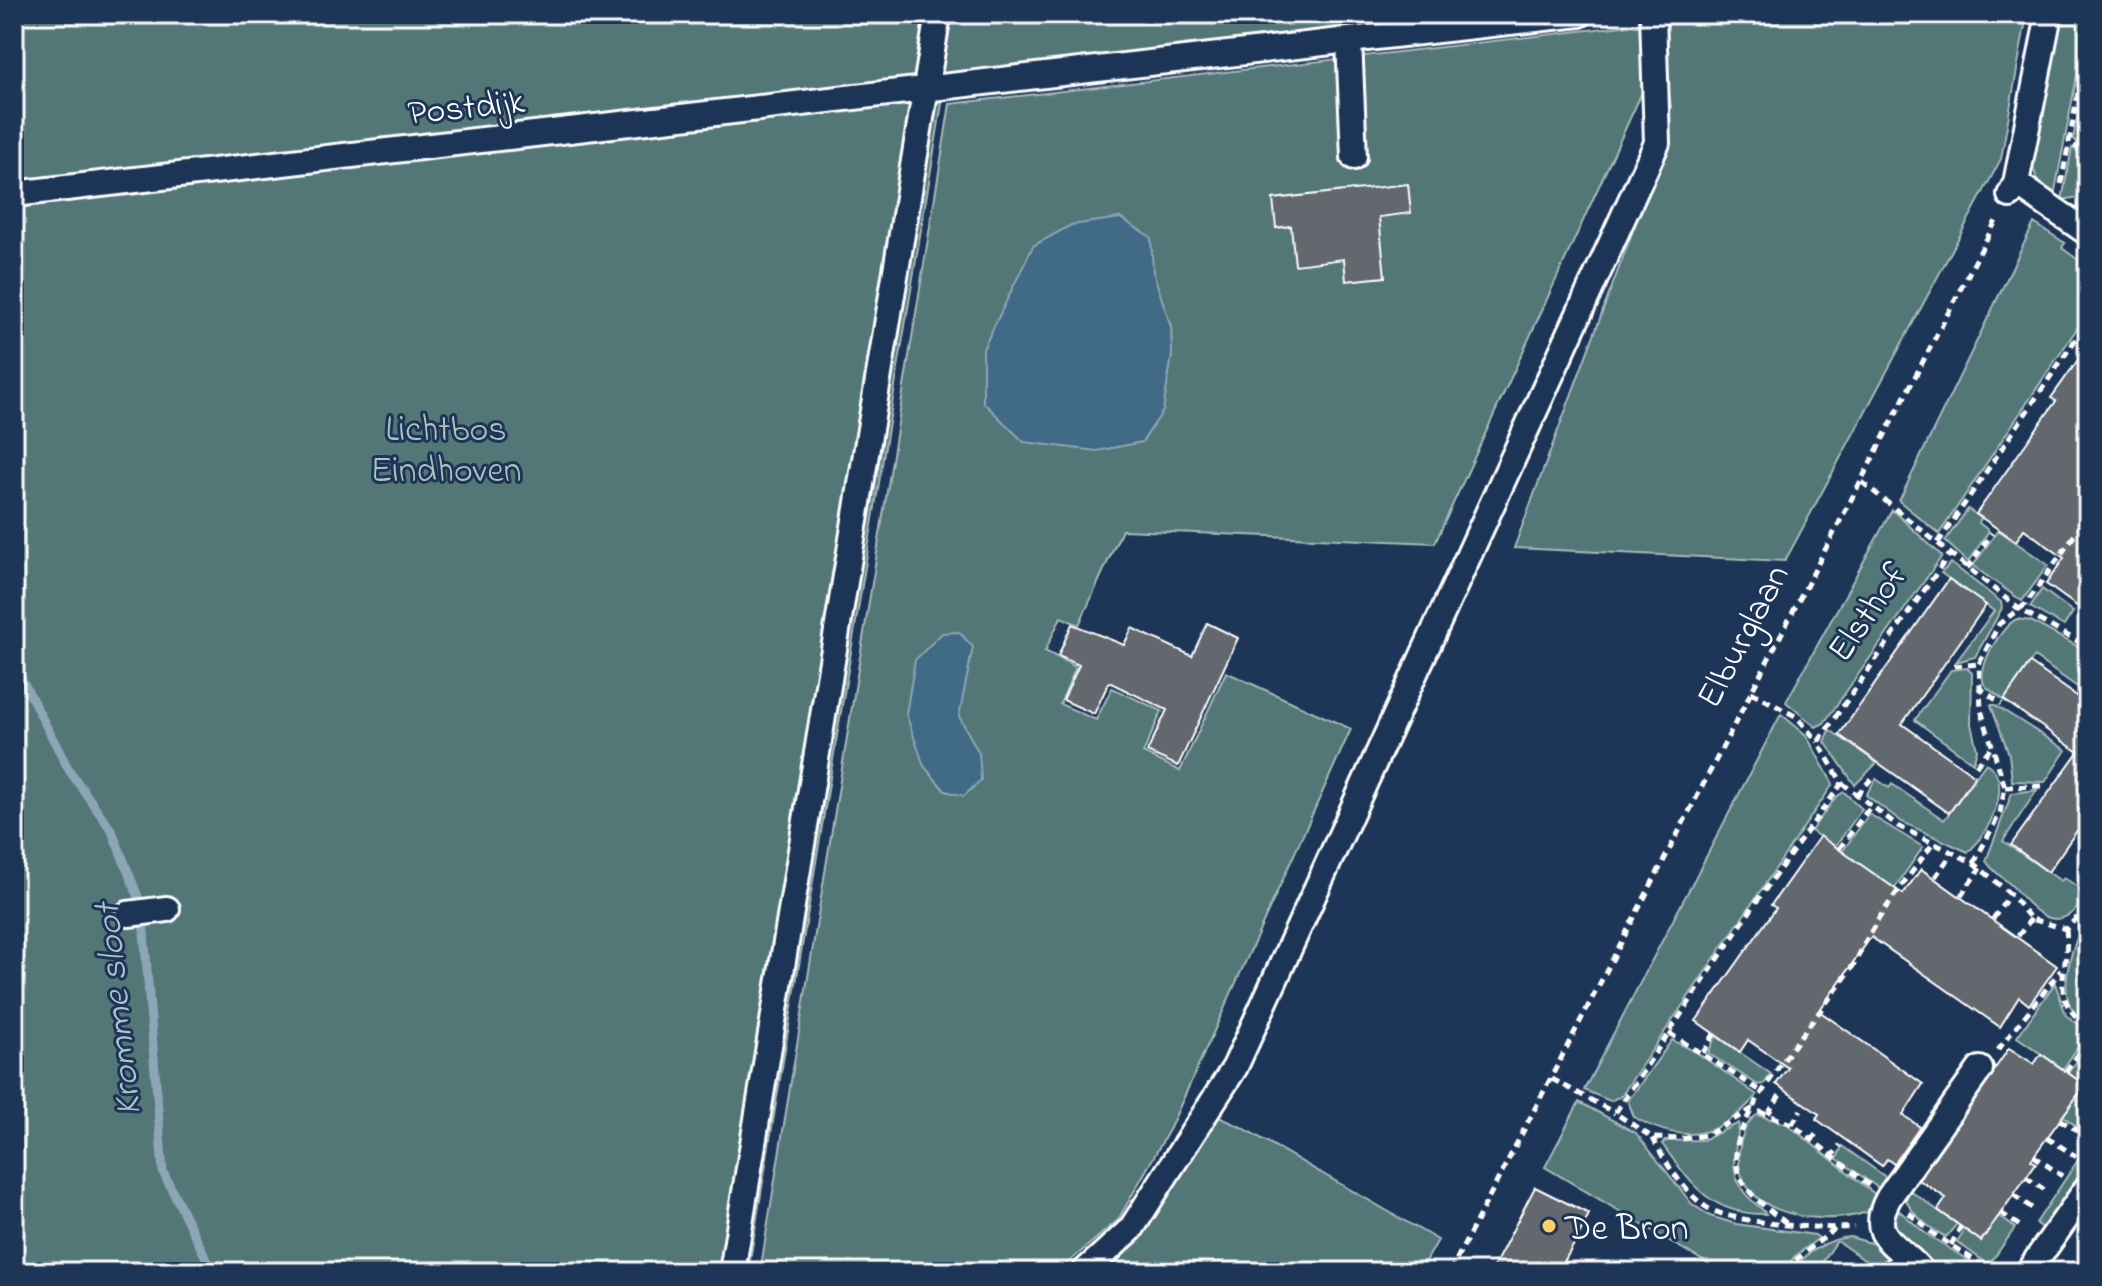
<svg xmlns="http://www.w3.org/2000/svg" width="2102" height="1286" font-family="'Indie Flower',sans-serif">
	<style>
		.green { fill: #527677; stroke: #a8babb; stroke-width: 2; fill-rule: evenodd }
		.water { fill: #3f6a85; stroke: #8ca6b6; stroke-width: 2 }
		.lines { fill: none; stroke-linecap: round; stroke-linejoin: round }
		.stream { stroke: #8ca6b6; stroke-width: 9 }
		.building { fill: #64676e; stroke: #fff; stroke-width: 2 }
		.lane-casing { stroke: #fff; stroke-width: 18 }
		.street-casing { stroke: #fff; stroke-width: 30 }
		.path { stroke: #fff; stroke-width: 5; stroke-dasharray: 8 6; stroke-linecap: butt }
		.lane { stroke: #1d3557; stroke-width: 12 }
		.street { stroke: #1d3557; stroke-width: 24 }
		.poi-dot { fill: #ffd166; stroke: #1d3557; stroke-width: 3 }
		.labels { text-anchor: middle; stroke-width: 6; stroke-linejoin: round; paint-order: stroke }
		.street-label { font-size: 36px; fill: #fff; stroke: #1d3557 }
		.park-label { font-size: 36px; fill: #b1c1c2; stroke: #1d3557 }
		.poi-label { font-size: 36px; fill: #fff; stroke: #1d3557; text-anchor: start }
		.water-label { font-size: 38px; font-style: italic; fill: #b2c3ce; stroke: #1d3557 }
	</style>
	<rect width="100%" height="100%" fill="#1d3557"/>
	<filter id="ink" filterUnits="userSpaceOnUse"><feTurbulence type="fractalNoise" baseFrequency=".0125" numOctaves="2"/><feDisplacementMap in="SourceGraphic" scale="16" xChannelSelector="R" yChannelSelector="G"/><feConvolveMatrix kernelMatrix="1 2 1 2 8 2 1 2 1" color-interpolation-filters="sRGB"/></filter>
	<g filter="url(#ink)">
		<path class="green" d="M14,14h1478l-546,65 -198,1193h-734z
			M1658,14h369l-26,145 -216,402 -271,-13 151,-403 6,-38z
			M2060,14h28v3l-34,179 -16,-13 -5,-16z
			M1631,25l12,2 1,61 -209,455 -313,-13 -43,95 -18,-8 -16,34 31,16 -16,37 36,16 16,-32 50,23 -19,42 37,18 46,-99 125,57 -181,399 -52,92 -61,52h-297l190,-1168zM1120,218l30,19 3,36 18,54 1,27 -10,58z
			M2088,59v91l-15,-11z
			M2072,148l16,11v44l-9,-6 -17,3z
			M2034,223l31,20 -3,5 26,19v45l-149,222 -40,-33z
			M1968,509l13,9 -2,5 10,8 -21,31 -23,-21z
			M1892,510l50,46 -118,167 -8,4 -30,-25z
			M1998,530l50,35 -26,36 -49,-35z
			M1951,563l50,39 1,6 -27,49 -19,5 38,-51 -53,-38z
			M2042,589l31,23 -9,14 -34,-19z
			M2017,619l14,2 57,31 -2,41 -52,-36 -30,43c-5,-4 -16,-10 -20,-16 -8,-16 18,-59 33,-65z
			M1967,668l5,5 -1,51 6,26 -4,13 -58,-43 36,-50z
			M1991,705h4l71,45 -21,32 -33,-1 -3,-27z
			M1781,714l25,21 27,49 -212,312 -11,5 -26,-11z
			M1830,730l47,33 -22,22 -30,-43z
			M1986,763c30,19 2,72 -18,89l-66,-30 -36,-27 10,-16 13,9 3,-4 52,36z
			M2037,790l-34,51 58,40 3,-3 19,12 -2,4 5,4c-29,40 -50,15 -73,-11 -9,-9 -21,-16 -27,-26l26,-68z
			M1844,792l18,17 -27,38 -24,-16 25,-34z
			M1869,814l54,33 -29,42 -52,-37z
			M2088,917v105c-5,-4 -12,-7 -15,-12 -16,-21 1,-74 15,-93z
			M2055,983l11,32 22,17 -25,37 -46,-32z
			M1716,1036l55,38 -7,10 -6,1 -50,-32z
			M1672,1040l24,12 61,43c-38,44 -75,50 -123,22l-6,-16z
			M2088,1046v76l-8,7 -17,-13 22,-31 -17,-12z
			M1579,1102l57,31 56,71 18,12 26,8 79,11 4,3 -25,19 -10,15h-62l-177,-105z
			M1208,1112l35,16 195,112 -18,32h-312c48,-49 71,-99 100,-160z
			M1757,1115l30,9 89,71 -9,17c-49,17 -144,1 -126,-71 3,-11 7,-21 16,-26z
			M1739,1123c-1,24 -13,44 5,69 6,9 18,15 22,22 -55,1 -74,-29 -104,-70l3,-3 38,-1z
			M2088,1145v21l-44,63 -8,-6z
			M1842,1146l45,32 -7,11 -43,-30z
			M1909,1190l48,34 -11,13c-17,-9 -32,-20 -40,-37z
			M1895,1207l30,26 60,38 -50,1c-17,-22 -47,-35 -40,-65z
			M1999,1216l16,12 -26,37 -32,-23 8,-13z
			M1850,1237l24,7 11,9 1,5 -9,11 -40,-28 -21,31h-25c13,-18 38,-34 59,-35z"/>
		<path class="water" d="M1120,218l31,19 2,35 18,55 1,28 -9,56 -21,31 -45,9 -73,-9 -41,-40v-53l50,-103 38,-21z
			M959,632l14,15 -14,69 20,37 2,27 -17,16 -19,-5 -21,-25 -18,-52 9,-54 27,-27z"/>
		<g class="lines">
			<path class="stream" d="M14,664l55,106 43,61 30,76 21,265 50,100"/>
		</g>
		<path class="building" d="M1408,184l3,29 -32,4 6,60 -39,4 -2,-22 -49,6 -4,-39 -15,2 -3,-29z
			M2088,346v268l-42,-30 18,-26 -40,-29 -8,12 -40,-27 80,-113 -5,-3z
			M1949,579l37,26 -84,119 73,52 -26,37 -110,-78z
			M1207,623l31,15 -60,128 -31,-14 20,-42 -58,-28 -15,32 -31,-14 16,-35 -21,-9 14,-32 52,21 8,-17 60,28z
			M2030,663l58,41v111l-40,57 -37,-27 67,-93 -74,-52z
			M1820,836l83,58 18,-25 136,97 -28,39 -10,-8 -19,30 -129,-90 -52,74 104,73 -20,31 17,12 -26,37 -7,-5 -5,7 -66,-47 3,-5 -43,-30 12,-16 -40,-28 -8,12 -44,-31 80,-113 -5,-3z
			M2009,1048l25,16 7,-10 44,31 -54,75 5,3 -55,78 -43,-31 8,-12 -27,-18z
			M1535,1187l54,27 -12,25 -19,33h-67z"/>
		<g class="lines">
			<g class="lane-casing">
				<path id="lane" d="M1887,1272l16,-20"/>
			</g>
			<g class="street-casing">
				<path id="street" d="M1354,157l-5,-117 231,-26
					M2016,183l72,50
					M14,194l1335,-154
					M2010,195l6,-12 33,-169
					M128,914l39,-5
					M732,1272l206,-1258
					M1084,1272l47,-43 104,-162 422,-924 -4,-129
					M1922,1272c-22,-28 -57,-33 -33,-75l91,-128
					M2028,1272l60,-85"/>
			</g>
			<path class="path" d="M2088,38l-19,104 19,13
				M2061,184l8,-42
				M1862,482l157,127 69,38
				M1938,543l150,-222
				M1967,569l25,-36
				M1954,666l25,-2
				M1978,687l24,17
				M1751,692l46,25 21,25
				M1976,766l17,-21
				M1842,783l56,43 76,37 36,31 21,25 35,10 22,-23
				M2005,787l37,-1
				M1857,795l16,-18
				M1839,849l31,-42
				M1974,863l26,-50 5,-26 -24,-77 -2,-46 20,-40 27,-20 62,-88
				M1935,877l18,-25
				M1961,896l19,-28
				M1993,919l17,-25
				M2066,929c5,43 -21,66 22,98
				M2018,936l13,-17
				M1669,1033l95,60
				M1998,1050l63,-80
				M1703,1053l11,-19
				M2066,1071l22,-30
				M1552,1079l63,34
				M1768,1114l12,-19
				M2060,1120l28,17
				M1792,1124l9,-14
				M1653,1138c10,22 32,55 53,69 24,16 118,23 148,20
				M2047,1138l29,18
				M1811,1141l8,-11
				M2034,1156l28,20
				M1831,1158l9,-13
				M2026,1177l23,16
				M1869,1185l-77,-61 -40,-15 -44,26 -28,4 -27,-1 -38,-25 144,-215 83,-115 -24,-41 131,-187
				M2014,1195l22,16
				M1909,1213l23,20 61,39
				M2001,1213l23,16
				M1786,1223c-24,-19 -52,-36 -50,-71 2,-42 86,-141 113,-180 8,-11 13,-25 20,-37 18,-32 42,-61 63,-90
				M1951,1245l10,-19
				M1450,1272l548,-1055
				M1788,1272l9,-13 38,-30"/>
			<use href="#lane" class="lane"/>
			<use href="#street" class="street"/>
		</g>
	</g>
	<circle class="poi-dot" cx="1549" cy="1226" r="8"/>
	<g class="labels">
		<g class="street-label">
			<text transform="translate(466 105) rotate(-6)" y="13">Postdijk</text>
			<text transform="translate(1866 611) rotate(-55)" y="13">Elsthof</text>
			<text transform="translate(1741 635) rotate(-62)" y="13">Elburglaan</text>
		</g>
		<g class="park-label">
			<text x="446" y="440">Lichtbos<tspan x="446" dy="41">Eindhoven</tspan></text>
		</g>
		<g class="poi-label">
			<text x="1565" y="1239">De Bron</text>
		</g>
		<g class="water-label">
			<text transform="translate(116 1010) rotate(-96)" y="13">Kromme sloot</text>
		</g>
	</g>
	<rect width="2102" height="1286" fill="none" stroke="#1d3557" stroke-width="48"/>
	<rect x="24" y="24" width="2054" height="1238" fill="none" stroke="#fff" stroke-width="3" filter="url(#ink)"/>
</svg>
